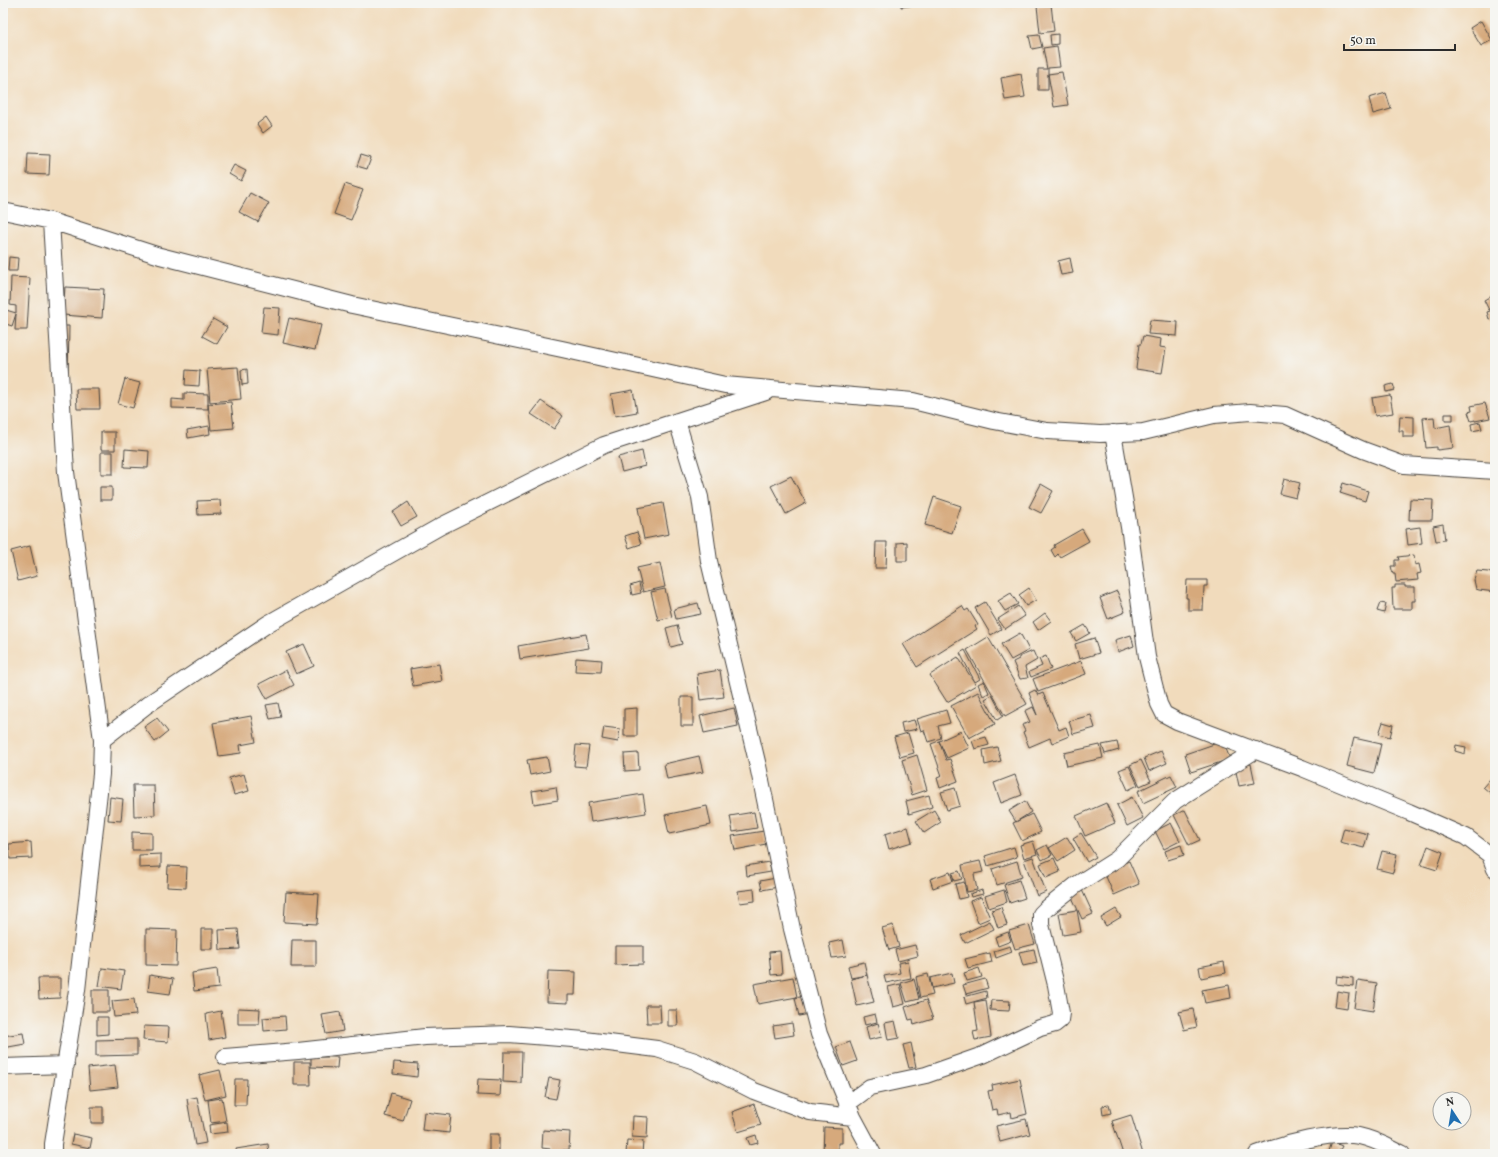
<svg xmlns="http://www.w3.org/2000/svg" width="1498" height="1157" font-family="Vollkorn,serif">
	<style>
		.building { fill: #d6a97c }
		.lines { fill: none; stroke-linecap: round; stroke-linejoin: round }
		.street-casing { stroke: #494541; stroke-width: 18 }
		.street { stroke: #fff; stroke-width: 16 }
	</style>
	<rect width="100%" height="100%" fill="#f6f6f2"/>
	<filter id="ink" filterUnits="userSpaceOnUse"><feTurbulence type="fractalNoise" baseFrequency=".025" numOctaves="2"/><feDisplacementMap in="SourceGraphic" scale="8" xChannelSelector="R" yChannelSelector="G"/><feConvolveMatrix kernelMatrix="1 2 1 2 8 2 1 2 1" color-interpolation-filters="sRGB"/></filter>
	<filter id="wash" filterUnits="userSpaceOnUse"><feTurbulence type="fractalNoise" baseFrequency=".012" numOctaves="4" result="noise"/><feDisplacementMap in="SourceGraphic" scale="16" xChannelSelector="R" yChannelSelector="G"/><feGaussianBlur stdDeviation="0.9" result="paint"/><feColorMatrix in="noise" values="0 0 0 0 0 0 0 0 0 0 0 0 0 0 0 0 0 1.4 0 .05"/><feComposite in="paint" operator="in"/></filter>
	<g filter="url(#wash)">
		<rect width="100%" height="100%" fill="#f1dbbc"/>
		<g id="blocks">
			<path class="building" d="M901,3h15v2l-15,2z
				M1051,4l3,27 -14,2 -3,-27z
				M1481,21l11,19 -11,6 -11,-18z
				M1058,34v10l-7,1 -1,-10z
				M1039,35l3,12 -10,2 -3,-13z
				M1057,46l3,21 -12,1v22h-10v-21h9l-4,-21z
				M1062,72l6,33 -14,2 -6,-33z
				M1021,74l4,23 -20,3 -4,-22z
				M1386,93l5,16 -18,5 -4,-16z
				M266,117l6,9 -9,7 -6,-9z
				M28,153l22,1 -1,21 -22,-1z
				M361,155l10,3 -4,11 -10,-3z
				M234,165l12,6 -5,10 -12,-7z
				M345,184l18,6 -12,30 -17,-6z
				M250,193l19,10 -11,19 -19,-10z
				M9,257l9,1 -1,13h-9z
				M1070,258l3,15 -12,2 -3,-14z
				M11,277l19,1 -3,52h-12l1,-16 -4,12 -9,-3 3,-13 10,3v-7l-6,-1z
				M65,287l39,2 -2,29 -39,-3z
				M1495,294v13l-6,3 -5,-10z
				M264,307l16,1 -2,27 -17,-2z
				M1493,310l2,7 -6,2 -2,-7z
				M289,318l32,7 -6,25 -32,-7z
				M213,319l14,8 -10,17 -15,-8z
				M1150,320l28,2 -1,14 -29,-2z
				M59,326h10l-1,50h-11z
				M1143,336l18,3 -1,8 6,1 -4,25 -26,-4 3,-25h2z
				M238,367l3,32 -31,3 -3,-33z
				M247,369l1,15 -6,1 -1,-15z
				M186,370l14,1 -1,15 -14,-1z
				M125,379l15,4 -7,25 -15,-4z
				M1393,384l2,6 -9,2 -1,-6z
				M76,389h23l1,20h-23z
				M633,390l4,22 -22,4 -4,-22z
				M184,393l24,1v10l23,-2 3,26 -23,2 -3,-26v5l-36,-1v-9l12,1z
				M1390,395l3,18 -18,3 -3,-18z
				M541,401l22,15 -9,13 -23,-15z
				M1485,403l5,15 -15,3v-1l-4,1 -3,-9 4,-1 -1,-5z
				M1445,414h8v6h-8z
				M1400,416l14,1v20h-11v-6h-4z
				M1434,417l1,11 15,-3 3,23 -16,2v-3l-11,1 -3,-30z
				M1480,422l2,7 -10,2 -1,-7z
				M209,426l1,8 -22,4 -1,-8z
				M101,432h14v18h-14z
				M125,449l24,2 -1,17 -24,-1z
				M642,451l3,15 -23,6 -4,-15z
				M101,452h12v22h-12z
				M791,476l15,27 -20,11 -15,-28z
				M1284,479l16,4 -4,15 -16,-4z
				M1343,483l25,8 -3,10 -25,-8z
				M1041,484l12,7 -12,22 -12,-6z
				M100,487h12v13h-12z
				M934,497l27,9 -9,27 -27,-8z
				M1410,499l23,1 -1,20h-23z
				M220,500l1,14 -23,1 -1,-14z
				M408,502l9,15 -16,9 -8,-14z
				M663,503l6,31 -25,5 -6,-31z
				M1443,524l2,16 -9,1 -3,-15z
				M1420,527l2,16 -14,2 -2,-16z
				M1082,529l7,12 -29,16 -2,-3 -3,3 -4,-7 4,-3 -1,-2z
				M637,532l4,12 -12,4 -4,-12z
				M876,542h11l-1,26h-11z
				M907,542v19h-10v-18z
				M30,546l7,30 -19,5 -7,-30z
				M1414,555l1,10 4,-1 2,9 -4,1 1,6 -22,2 -1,-8h-2l-2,-8h4v-6h4l-1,-3z
				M660,563l5,24 -22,5 -6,-24z
				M1477,571l11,1 5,2 2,18 -16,-2 -3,-1 -2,-9z
				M1187,580h20v6h-3l-1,24h-15v-12h-2z
				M639,583l2,10 -9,2 -2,-9z
				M1395,585h10v2h10v14h-3v8h-19l-1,-21h3z
				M1029,588l7,12 -10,6 -7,-11z
				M665,589l7,28 -14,3 -7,-28z
				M1117,591l8,21 -17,7 -8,-21z
				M1011,593l7,11 -13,7 -7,-10z
				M985,602l16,27 -10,6 -16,-27z
				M698,603l3,11 -25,5 -2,-10z
				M1380,603l6,1 -2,9 -7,-2z
				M962,606l3,5 3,-2 10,16 -3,1 2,3 -60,38 -14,-23z
				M1018,606l7,10 -20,13 -7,-10z
				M1045,613l6,8 -13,9 -5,-8z
				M677,625l5,19 -11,3 -5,-19z
				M1085,625l5,8 -14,8 -5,-8z
				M1020,633l9,17 -18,10 -10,-16z
				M586,634l3,14 -69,11 -2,-13z
				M1131,635l3,11 -16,6 -3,-12z
				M988,637l39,67 -22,12 -38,-66z
				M1094,638l5,15 -20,6 -4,-15z
				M304,644l10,22 -18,8 -10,-22z
				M965,650l15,29 -5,3 -15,-29z
				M1033,651l4,9 -12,7 3,11 -8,1 -7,-17 6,-3v-2z
				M1046,656l5,13 -20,8 -2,-5 13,-6 -3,-7z
				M958,657l18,28 -29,17 -17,-27z
				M576,658l26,2 -1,12 -26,-1z
				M1081,661l5,13 -48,18 -5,-13z
				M439,664l3,17 -29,5 -3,-17z
				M286,670l8,15 -27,14 -8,-15z
				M720,670l4,27 -24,3 -3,-26z
				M984,681l5,12 -6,3 -5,-12z
				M1035,690l3,5 5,-2 16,37 7,-3 3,9 -17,7 -2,-5 -21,9 -6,-15 2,-1 -3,-6 8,-3 -5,-11 8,-4 4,8 -8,-22z
				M978,692l17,32 -26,14 -18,-32z
				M992,695l11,21 -6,4 -12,-21z
				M681,697h12v29h-12z
				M278,703l3,14 -11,2 -4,-14z
				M637,708v28h-13v-27z
				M734,708l4,18 -34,7 -4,-17z
				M946,710l4,13 -12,3 3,12 -13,4 -4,-12 -3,1 -4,-12z
				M1091,715l4,13 -22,6 -4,-13z
				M251,716l5,26 -16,3 1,8 -22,3 -6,-33z
				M157,718l11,14 -13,10 -11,-15z
				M914,720l3,9 -14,3 -2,-9z
				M1383,722l10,3 -3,12 -11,-3z
				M604,727l16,2 -2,13 -16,-3z
				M961,731l8,17 -22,10 -8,-17z
				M908,733l6,20 -14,4 -6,-20z
				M986,737l3,8 -14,4 -3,-8z
				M1354,738l27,6 -7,29 -27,-7z
				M939,741l7,19 4,-1 8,22 -18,7 -3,-10 5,-2 -11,-32z
				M1223,741l7,18 -39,13 -6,-18z
				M1117,742l2,8 -14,4 -3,-9z
				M576,745l13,1 -3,21 -12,-1z
				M1100,745l3,13 -36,8 -3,-13z
				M1456,745l10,2 -1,7 -10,-3z
				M997,747l4,14 -16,4 -2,-15z
				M1161,751l6,12 -18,8 -5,-13z
				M638,753l1,17 -14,1 -1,-17z
				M917,755l10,35 -15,5 -10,-35z
				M699,756l4,16 -36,7 -3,-15z
				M547,757l3,14 -20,4 -3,-15z
				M1141,760l10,21 -11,5 -10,-21z
				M1251,764l4,19 -16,3 -4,-19z
				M1129,766l9,19 -10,5 -9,-20z
				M244,774l5,17 -15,4 -5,-17z
				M1015,775l7,20 -21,8 -7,-20z
				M1171,775l6,12 -34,16 -5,-12z
				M1490,779l5,4v14l-12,-10z
				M133,785h21l1,30 -21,1z
				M556,787l2,13 -24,4 -2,-13z
				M955,788l5,18 -13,4 -6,-18z
				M643,794l3,19 -55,9 -3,-19z
				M929,795l3,12 -23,7 -3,-13z
				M110,797l13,2 -2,22 -13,-1z
				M1132,797l11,21 -16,8 -10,-21z
				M1025,801l6,11 -15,10 -7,-11z
				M1106,803l9,20 -30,13 -9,-20z
				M707,806l4,19 -42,9 -4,-19z
				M934,810l7,12 -17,11 -8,-12z
				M1185,810l15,30 -11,5 -15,-30z
				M754,812l3,16 -24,4 -3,-16z
				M1032,814l9,18 -19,9 -9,-18z
				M1171,823l9,18 -16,8 -9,-18z
				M908,827l4,15 -23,7 -4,-15z
				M1344,828l24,6 -4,14 -24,-6z
				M764,831l2,13 -31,6 -3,-14z
				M132,832l20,1v17h-20z
				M1081,833l15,24 -9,5 -14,-24z
				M1067,837l8,13 -17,11 -9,-13z
				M1033,841l4,13 -13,4 -4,-13z
				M31,842l1,16 -22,1 -1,-15z
				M1047,845l5,10 -10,5 -5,-10z
				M1181,845l3,10 -16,5 -3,-9z
				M1428,846l15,6 -6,18 -16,-5z
				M1014,847l3,10 -29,9 -3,-10z
				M1382,851l15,3 -4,19 -16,-4z
				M161,854v13l-22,1v-13z
				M1033,857l13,35 -9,4 -13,-36z
				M1054,858l6,14 -14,6 -6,-14z
				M980,861l3,11 -9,2 3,16 -10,2 -5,-27z
				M1017,861l5,16 -25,8 -5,-16z
				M1129,861l10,23 -25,11 -10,-23z
				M769,862l2,10 -24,4 -1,-10z
				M168,866l19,1 -1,21 -19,-1z
				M959,871l3,8 -8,2 -2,-8z
				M950,872l3,9 -20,7 -3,-9z
				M776,878l2,9 -16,3 -2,-9z
				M1019,880l6,18 -15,5 -6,-18z
				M964,882l3,15 -8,2 -4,-15z
				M754,889l1,12 -15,2 -2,-12z
				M982,890l1,4 -12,3 -1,-3z
				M1004,890l3,12 -18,6 -4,-12z
				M1082,890l11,24 -11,5 -11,-24z
				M286,892l33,2 -2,30 -33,-2z
				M981,897l9,21 -12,5 -8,-22z
				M1001,907l6,18 -9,3 -6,-18z
				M1116,909l5,8 -15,9 -5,-8z
				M1077,910l4,22 -18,3 -4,-22z
				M990,921l4,8 -29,14 -4,-8z
				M893,925l6,22 -10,3 -7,-22z
				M1029,925l6,19 -20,5 -6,-18z
				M146,929l31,1 -1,36 -30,-1z
				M201,929h12v20h-12z
				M238,929l2,20 -20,1 -1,-20z
				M1008,932l3,9 -13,5 -3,-9z
				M292,940h24v27h-25z
				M843,940l3,16 -14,2 -3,-15z
				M915,945l3,11 -20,5 -3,-11z
				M615,946h28v18l-28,1z
				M1010,946l2,6 -16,6 -2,-7z
				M1034,949l3,14 -14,3 -4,-14z
				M780,951l2,23 -11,1 -2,-23z
				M990,953l2,9 -24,6 -3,-9z
				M908,961l3,17 -25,5 -2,-7 16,-3 -2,-10z
				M864,962l3,13 -16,3 -3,-12z
				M1224,962l2,11 -25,5 -2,-11z
				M102,968l22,3 -3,18 -22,-3z
				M979,968l3,9 -15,4 -3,-8z
				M217,969l2,19 -25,3 -2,-18z
				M548,971l28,1 -1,23h-7v8l-21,-1z
				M952,973l2,10 -22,5 -2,-10z
				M928,974l5,21 -13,3 -4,-21z
				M150,975l23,4 -3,15 -22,-3z
				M867,975l7,27 -17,4 -6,-27z
				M1337,976l16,2v8l-17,-2z
				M793,977l4,20 -39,7 -4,-20z
				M38,978h22v20l-21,1z
				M914,979l5,20 -12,3 -6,-19z
				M985,979l3,9 -22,6 -3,-9z
				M1358,980l19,3 -4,28 -19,-3z
				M900,984l5,20 -12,3 -5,-20z
				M1229,985l2,13 -26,5 -3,-13z
				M92,990h17v22h-17z
				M986,991l1,7 -21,6 -2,-7z
				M1337,991l12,2 -2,16 -12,-2z
				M805,996l4,18 -10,2 -4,-18z
				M134,999l2,16 -22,2 -2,-16z
				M926,1000l7,19 -19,6 -1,-6 -4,1 -4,-13z
				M986,1000l5,37 -16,3 -2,-8 5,-1 -4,-29z
				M991,1000l19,1 -1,10 -19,-1z
				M646,1005h14l1,18h-14z
				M238,1008l22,1 -1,15h-21z
				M1193,1009l4,18 -13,3 -5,-18z
				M668,1010h9l1,16h-10z
				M221,1011l4,26 -16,3 -3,-26z
				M340,1012l3,19 -17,3 -4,-19z
				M875,1014l2,8 -12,3 -2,-8z
				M285,1016l1,13 -22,2 -1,-13z
				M97,1017h11v17l-11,1z
				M895,1021l4,17 -11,2 -3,-17z
				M792,1023l2,12 -19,3 -2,-12z
				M878,1023l4,14 -13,3 -3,-13z
				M144,1026l25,1 -1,15 -25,-2z
				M23,1033l2,11 -22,4v-12z
				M137,1039v16l-41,1v-16z
				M850,1042l7,19 -14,5 -7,-19z
				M911,1043l5,24 -7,1 -6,-23z
				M504,1052h18l-1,31 -18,-1z
				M311,1057h27l-1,11 -26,-1z
				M294,1062h16l1,23h-17z
				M394,1062l24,2 -1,13 -24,-3z
				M115,1065l3,22 -28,3 -2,-22z
				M220,1070l6,25 -21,5 -6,-25z
				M549,1078l11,2 -4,19 -11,-2z
				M235,1079h12l-1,26h-12z
				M478,1079l23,1 -1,16 -23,-1z
				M1020,1079l7,35 -15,4 -1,-6 -13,3 -1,-6 -5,1 -4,-19 5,-1 -1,-5z
				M391,1093l19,6 -7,22 -18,-5z
				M197,1097l9,46 -11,2 -8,-46z
				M222,1098l4,23 -15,2 -3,-23z
				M754,1104l7,21 -23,7 -6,-20z
				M1109,1105l2,8 -8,2 -1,-9z
				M91,1107h12v16h-12z
				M424,1112l27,3 -2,18 -27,-3z
				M1131,1115l12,39h-20l-11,-33z
				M633,1116l15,1 -1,21 -15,-1z
				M1026,1119l4,15 -30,8 -4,-16z
				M227,1122l1,10 -18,2 -1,-9z
				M824,1127l18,1v15h-4v11h-15z
				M543,1130l27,2 -1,18h-6v4h-13v-5l-8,-1z
				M73,1134l19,4 -2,10 -19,-4z
				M489,1134h10v20h-10z
				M756,1135l2,8 -8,2 -3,-7z
				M627,1140l16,1 -1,13h-16z
				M1332,1142l10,4 -4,8h-10z
				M268,1144l1,10h-32l-1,-5z"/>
		</g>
	</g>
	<g filter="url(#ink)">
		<use href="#blocks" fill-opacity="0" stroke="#494541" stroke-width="1"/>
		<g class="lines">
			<g class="street-casing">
				<path id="street" d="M3,211l48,10 109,35 192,49 210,44 163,36 188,16 81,20 53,10 53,3 43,-2 71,-17 36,-3 35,3 78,35 41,15 91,6
					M51,221l15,251 36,268 -1,34 -24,216 -24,154v10
					M677,421l23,76 9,64 49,205 34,163 27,105 34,83 20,37
					M1113,433l17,100 17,124 12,47 5,10 13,7 125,47 107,44 57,25 24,18 5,14
					M102,740l45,-35 122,-82 172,-97 163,-81 162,-53
					M225,1057l73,-6 127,-14 84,-3 76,6 72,9 38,12 59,30 56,21 43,5
					M3,1067l63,-2
					M847,1104l23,-17 56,-12 57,-20 57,-27 15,-4 5,-4 1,-7 -5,-28 -15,-60v-11l5,-5 30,-24 41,-26 58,-58 81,-51
					M1257,1154c27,-10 75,-23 102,-18 16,3 29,11 43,18"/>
			</g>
			<use href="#street" class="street"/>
		</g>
	</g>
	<rect width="1498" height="1157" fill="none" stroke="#f6f6f2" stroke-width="16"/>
	<g transform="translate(1452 1111) rotate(348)"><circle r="19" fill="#f6f6f2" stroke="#a5a5a2"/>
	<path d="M0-3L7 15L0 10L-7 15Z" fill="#1f6fb2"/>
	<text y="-6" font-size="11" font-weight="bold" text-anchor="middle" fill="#2b2b2b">N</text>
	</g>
	<path d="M1344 44v6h111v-6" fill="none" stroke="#2b2b2b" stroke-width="2"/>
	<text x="1350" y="44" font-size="12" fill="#2b2b2b" stroke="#f6f6f2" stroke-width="3" paint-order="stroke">50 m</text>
</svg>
